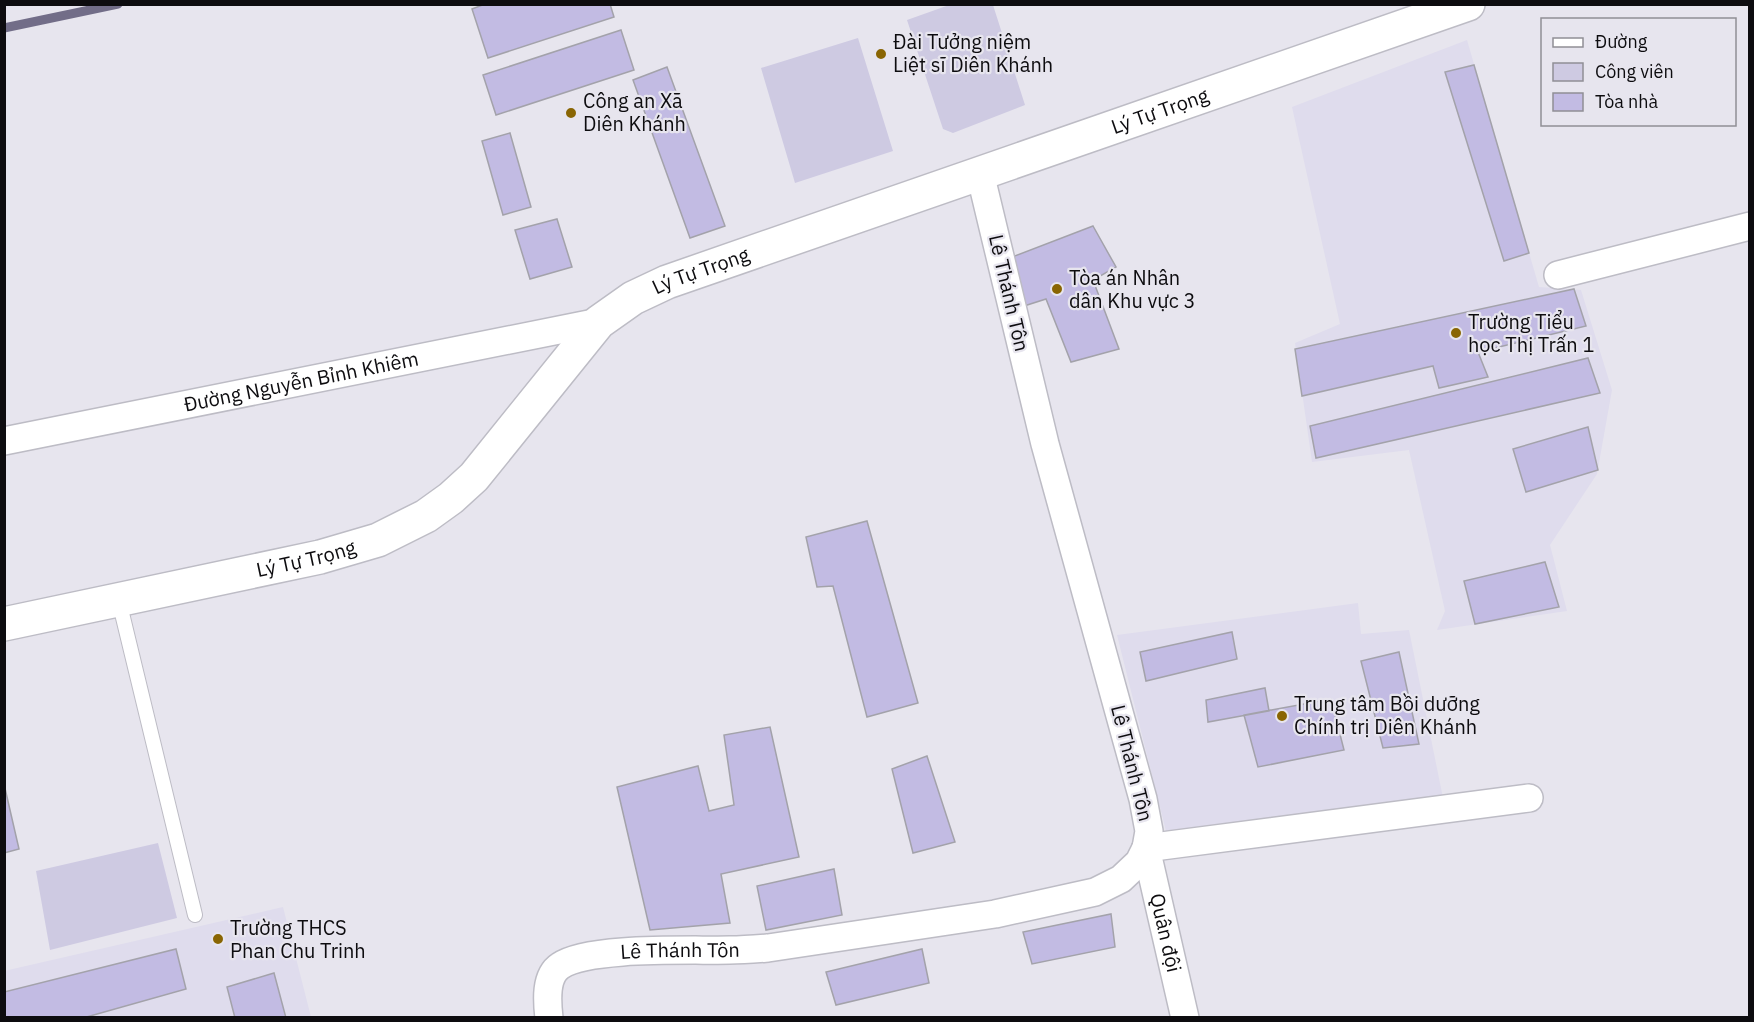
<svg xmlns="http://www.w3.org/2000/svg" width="1754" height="1022" font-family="'IBM Plex Sans',sans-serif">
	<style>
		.built { fill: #dfdced }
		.green { fill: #cecae2 }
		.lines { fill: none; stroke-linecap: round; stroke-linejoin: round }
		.stream { stroke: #726d88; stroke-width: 9 }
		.building { fill: #c2bbe3; stroke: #a3a2aa; stroke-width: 1.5 }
		.service-casing { stroke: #bdbcc5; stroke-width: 16 }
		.minor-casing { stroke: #bdbcc5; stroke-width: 30 }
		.tertiary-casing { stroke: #bdbcc5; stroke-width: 36 }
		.service { stroke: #fff; stroke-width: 14 }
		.minor { stroke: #fff; stroke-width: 27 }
		.tertiary { stroke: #fff; stroke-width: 33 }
		.poi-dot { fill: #896503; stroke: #e7e5ee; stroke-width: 2 }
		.labels { text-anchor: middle; stroke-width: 4.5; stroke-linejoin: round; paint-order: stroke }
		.poi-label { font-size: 20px; fill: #0d0c0f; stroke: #e7e5ee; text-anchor: start }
		.street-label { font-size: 20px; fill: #0d0c0f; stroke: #e7e5ee }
	</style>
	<rect width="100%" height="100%" fill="#e7e5ee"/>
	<path class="built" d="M1467,40l72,247 42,3 31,100 -15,84 -47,71 17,66 -130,19 8,-19 -36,-161 -97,12 -17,-119 45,-19 -48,-217z
		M1358,603l3,31 48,-4 34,168 -277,33 -49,-196z
		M283,907l28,110h-306l-1,-46z"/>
	<path class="green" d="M952,4l41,1 32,100 -72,28 -10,-4 -36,-109z
		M858,38l35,113 -98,32 -34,-115z
		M158,843l19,75 -127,32 -14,-79z"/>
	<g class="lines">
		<path class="stream" d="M4,28l114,-24"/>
	</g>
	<path class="building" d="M485,4h125l4,13 -126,41 -16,-49z
		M621,30l13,40 -138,45 -13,-40z
		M1474,65l55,188 -25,8 -59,-189z
		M667,67l58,159 -35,12 -57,-158z
		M510,133l21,74 -28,8 -21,-74z
		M557,219l15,48 -42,12 -15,-49z
		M1093,226l23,41 -23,13 26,69 -48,13 -25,-63 -22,7 -17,-47z
		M1574,289l12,37 -108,26 10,25 -49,11 -6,-22 -131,30 -7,-47z
		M1588,358l12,35 -284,65 -6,-32z
		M1588,427l10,43 -72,22 -13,-43z
		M867,521l51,182 -51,14 -34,-131 -16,1 -11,-50z
		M1545,562l14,45 -84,17 -11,-43z
		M1232,632l5,27 -91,22 -6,-29z
		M1399,652l20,92 -36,4 -22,-87z
		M1265,688l4,23 -61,11 -2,-22z
		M1331,699l13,51 -86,17 -14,-52z
		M770,727l29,130 -78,17 9,49 -80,7 -33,-143 81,-21 11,45 25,-6 -10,-70z
		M927,756l28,86 -42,11 -21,-84z
		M4,784l15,65 -15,4z
		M834,869l8,46 -76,15 -9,-44z
		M1111,914l4,33 -83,17 -9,-32z
		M176,949l10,40 -103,29h-79v-26z
		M922,949l7,34 -93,22 -10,-33z
		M274,973l12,45h-51l-8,-31z"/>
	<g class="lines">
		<g class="service-casing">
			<path id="service" d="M119,601l76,314"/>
		</g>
		<g class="minor-casing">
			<g id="minor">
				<path d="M1558,275l192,-49"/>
				<path id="s1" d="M4,441l595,-119"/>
				<path d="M1146,848l383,-50"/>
				<path id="s2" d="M1146,848l39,170"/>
				<path id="s3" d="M549,1018c-2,-17 -4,-42 11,-52 28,-20 134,-15 170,-16 13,0 25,-1 38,-2l227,-34 100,-22 26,-13 18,-17 7,-14 3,-17 -6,-32 -98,-355 -65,-271"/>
			</g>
		</g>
		<g class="tertiary-casing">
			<g id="tertiary">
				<path id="s4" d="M4,624l316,-67 58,-17 48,-24 25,-18 23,-21 125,-155 34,-24 34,-16 801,-278"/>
			</g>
		</g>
		<use href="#service" class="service"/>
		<use href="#minor" class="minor"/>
		<use href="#tertiary" class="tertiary"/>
	</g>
	<g class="poi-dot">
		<circle cx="881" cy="54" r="6"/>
		<circle cx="571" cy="113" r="6"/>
		<circle cx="1057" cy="289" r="6"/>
		<circle cx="1456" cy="333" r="6"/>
		<circle cx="1282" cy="716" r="6"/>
		<circle cx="218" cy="939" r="6"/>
	</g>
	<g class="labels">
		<g class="poi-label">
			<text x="893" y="49">Đài Tưởng niệm<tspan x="893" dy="23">Liệt sĩ Diên Khánh</tspan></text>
			<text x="583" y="108">Công an Xã<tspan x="583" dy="23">Diên Khánh</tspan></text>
			<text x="1069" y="285">Tòa án Nhân<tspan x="1069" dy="23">dân Khu vực 3</tspan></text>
			<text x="1468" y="329">Trường Tiểu<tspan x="1468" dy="23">học Thị Trấn 1</tspan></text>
			<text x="1294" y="711">Trung tâm Bồi dưỡng<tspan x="1294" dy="23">Chính trị Diên Khánh</tspan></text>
			<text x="230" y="935">Trường THCS<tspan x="230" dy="23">Phan Chu Trinh</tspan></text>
		</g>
		<g class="street-label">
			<text dy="7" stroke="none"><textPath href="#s4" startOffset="1299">Lý Tự Trọng</textPath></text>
			<text dy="7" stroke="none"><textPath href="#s4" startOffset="813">Lý Tự Trọng</textPath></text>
			<text transform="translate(1009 293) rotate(77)" y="7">Lê Thánh Tôn</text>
			<text dy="7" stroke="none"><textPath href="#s1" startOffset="303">Đường Nguyễn Bỉnh Khiêm</textPath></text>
			<text dy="7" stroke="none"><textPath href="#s4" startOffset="309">Lý Tự Trọng</textPath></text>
			<text transform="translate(1132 763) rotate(76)" y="7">Lê Thánh Tôn</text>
			<text dy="7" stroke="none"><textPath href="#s2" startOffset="87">Quân đội</textPath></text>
			<text dy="7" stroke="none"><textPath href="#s3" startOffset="178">Lê Thánh Tôn</textPath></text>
		</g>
	</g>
	<rect width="1754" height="1022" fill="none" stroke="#0d0c0f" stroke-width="12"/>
	<rect x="1541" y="18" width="195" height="108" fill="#e7e5ee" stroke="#908e95" stroke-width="1.5"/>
	<rect x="1553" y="38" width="30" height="9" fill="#ffffff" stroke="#908e95" stroke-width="1.5"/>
	<text x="1595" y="48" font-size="18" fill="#0d0c0f">Đường</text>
	<rect x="1553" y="63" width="30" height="18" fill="#cecae2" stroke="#908e95" stroke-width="1.5"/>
	<text x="1595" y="78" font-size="18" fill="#0d0c0f">Công viên</text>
	<rect x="1553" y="93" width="30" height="18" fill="#c2bbe3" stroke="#908e95" stroke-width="1.5"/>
	<text x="1595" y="108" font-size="18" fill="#0d0c0f">Tòa nhà</text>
</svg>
